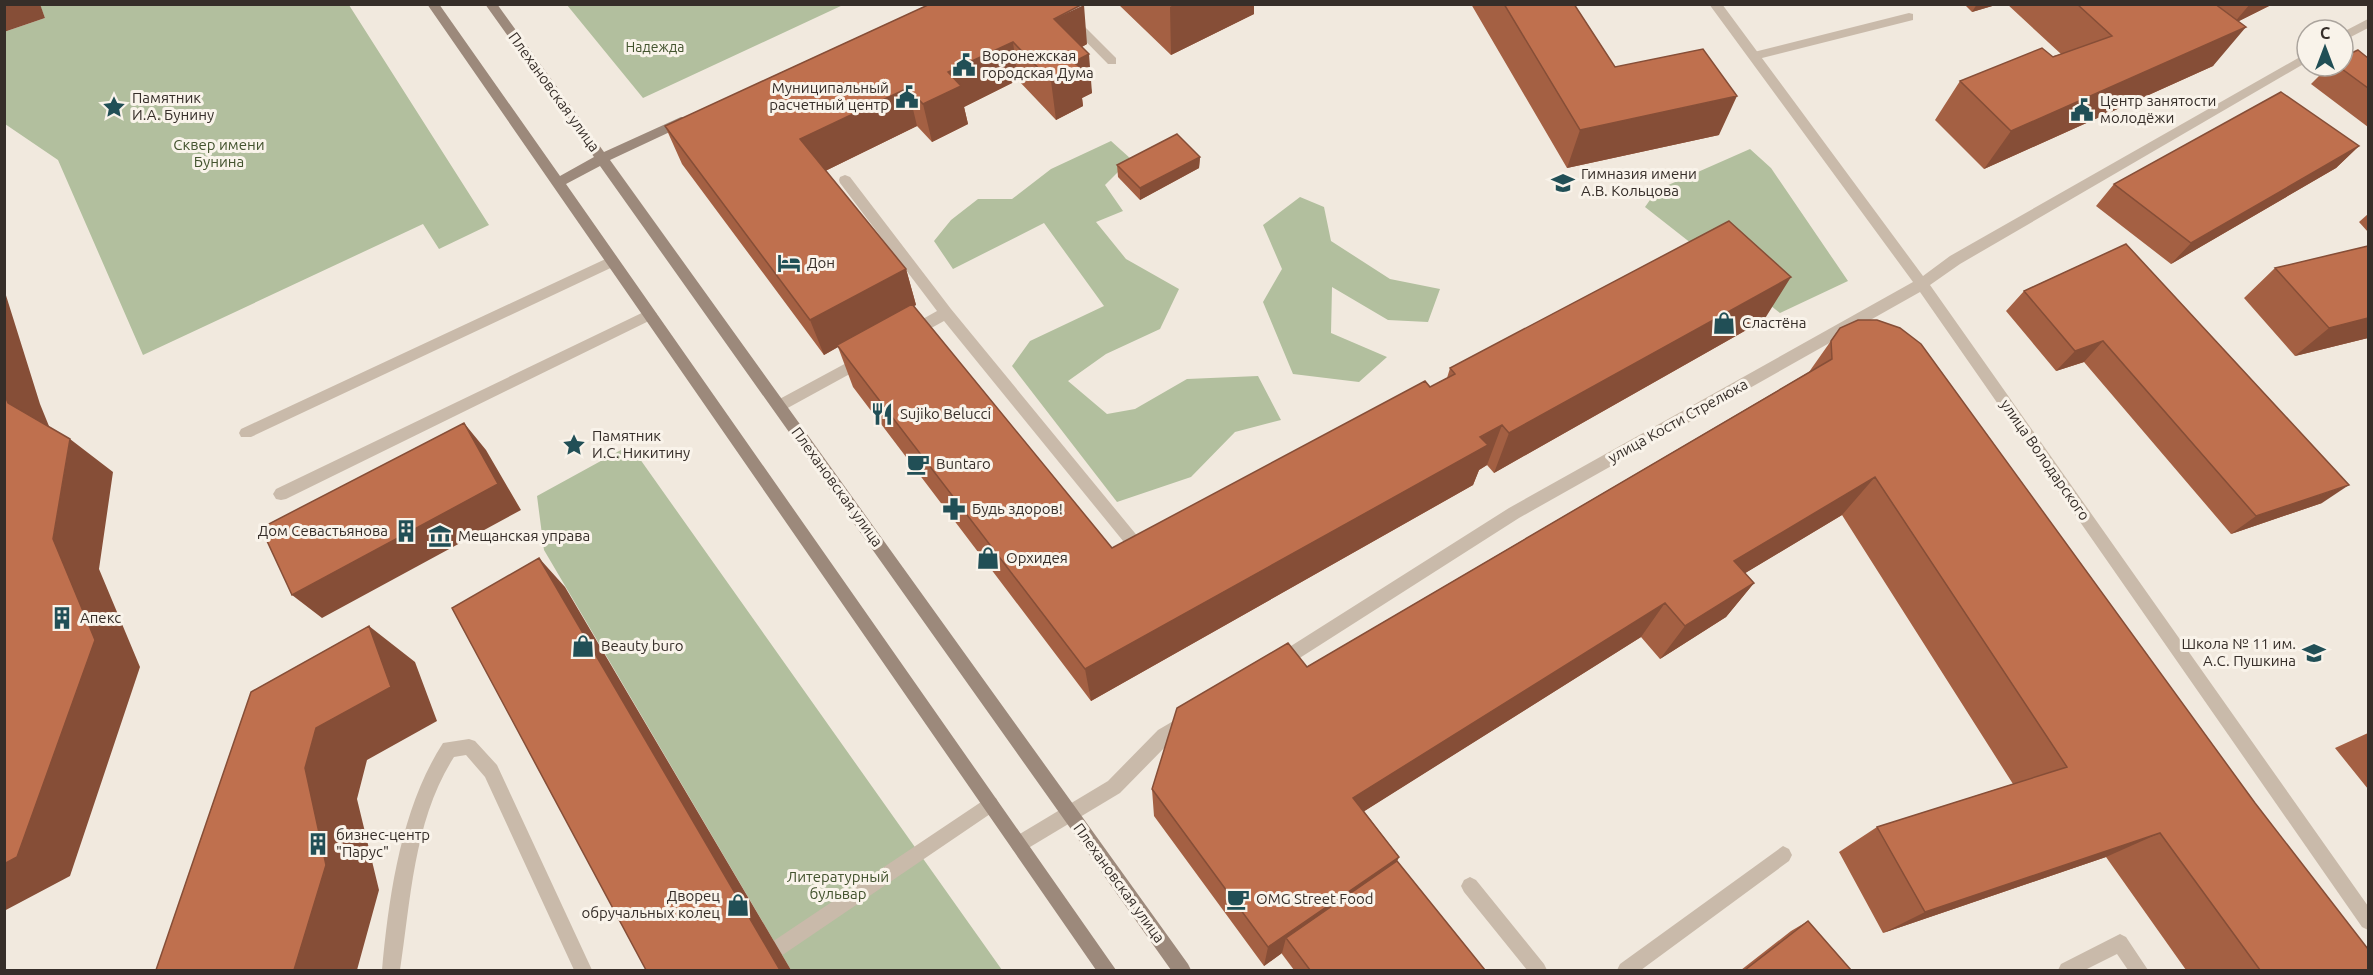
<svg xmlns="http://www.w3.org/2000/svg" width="2373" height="975" font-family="Ubuntu,sans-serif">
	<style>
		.green { fill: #b2bf9e }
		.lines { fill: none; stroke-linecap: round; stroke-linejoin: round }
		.lane { fill: #c9baaa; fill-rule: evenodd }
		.street { fill: #c9baaa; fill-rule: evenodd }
		.secondary { fill: #9c897b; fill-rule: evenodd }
		.wall { fill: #a46043 }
		.shaded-wall { fill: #864e37 }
		.building { fill: #bf704e; stroke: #864e37; stroke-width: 1.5 }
		.labels { text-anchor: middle; stroke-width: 6; stroke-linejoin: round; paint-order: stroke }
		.far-park-label { font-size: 14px; fill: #43532e; stroke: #f9f3ea }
		.poi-label { font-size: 15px; fill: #362e29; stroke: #f9f3ea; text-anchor: start }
		.street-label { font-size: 15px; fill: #362e29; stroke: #f9f3ea }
		.park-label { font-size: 15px; fill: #43532e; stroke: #f9f3ea }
	</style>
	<rect width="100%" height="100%" fill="#f1e9de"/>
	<path class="green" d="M40,5h309l140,220 -50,24 -16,-25 -280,131 -85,-195 -53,-36 -1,-92 41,-14z
		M567,5h276l-200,93z
		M1111,141l20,18 -26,26 18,26 -27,11 30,37 53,30 -19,40 -54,25 -38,27 39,33 28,-5 52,-30 71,-3 23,44 -46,12 -44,45 -74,25 -105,-136 18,-25 74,-35 -60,-83 -91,46 -19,-28 17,-21 27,-21h34l39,-30z
		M1750,149l21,19 77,113 -68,32 -135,-106 12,-17z
		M1300,197l24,10 7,34 59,38 50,10 -12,33 -40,-2 -56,-33 -1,46 56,24 -28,25 -66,-8 -30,-72 19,-33 -19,-44z
		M630,445l372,525h-211l-247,-420 -7,-54z"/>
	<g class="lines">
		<path class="lane" d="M1049,4h13l54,54v6h-8z
			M1909,13l4,1v6l-159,40 -6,-4 6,-4z
			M845,175l5,2 101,132 188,229 5,-2 5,2 3,5 -3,5 -12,6 -5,-2 -188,-231 -29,16h-10l-2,-4 2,-4 32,-18 -97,-128 -1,-3 1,-3z
			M612,256l7,5 -2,4 -366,172h-10l-2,-4 2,-4z
			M650,309l7,5 -2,4 -369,181 -5,1 -5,-1 -3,-5 3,-5z
			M863,354l7,6 -2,4 -84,46h-10l-2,-4 2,-4z
			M469,739l6,2 22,24 95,205h-18l-89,-193 -19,-22 -12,2c-40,62 -43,141 -54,213h-18c7,-75 19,-162 61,-227z
			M990,796l6,2 3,6 -3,6 -212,144 -6,3 -6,-3 -3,-6 3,-6z
			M1783,846l6,3 3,6 -3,6 -148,109h-24l3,-6z
			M1470,877l6,3 68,84 3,6h-20l-63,-78 -3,-6 3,-6z
			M2120,934l6,3 22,33h-20l-11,-16 -32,16h-27l3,-6z"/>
		<path class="street" d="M1709,4h13l201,272 27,-20 357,-203v9l-347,202 -30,21 438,621v24l-6,-3 -442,-635 -401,226 -235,150 -6,3 -6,-3 -2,-5 2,-5 237,-150 404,-226z
			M2368,19v9l-25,13v-9z
			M1187,713l6,2 2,6 -2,6 -23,15 -50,51 -95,57 -6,3 -6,-3 -3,-6 3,-6 95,-57 50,-51z"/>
		<path class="secondary" d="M427,4h12l121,172 34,-19 -109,-153h12l107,148 77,-35h8v6l-79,37 578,804 3,6h-20l-571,-804 -34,18 550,786h-20z"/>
	</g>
	<path class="wall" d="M930,4l157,40 -5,3 10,46 -10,5 1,8 -27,14 -38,-40 -54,27 4,17 -36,18 -15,-16 -92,45 81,98 10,36 -3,1 199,242 318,-161 17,-9 3,-10 314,-48 -270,153 -7,-8 -8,5 -6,15 -382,216 -238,-314 -15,-40 -14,8 -142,-191 -17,-38z
		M1118,4h136v10l-83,41z
		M1471,4h103l41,63 104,68 -152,33z
		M1964,4h35l-27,8z
		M2007,4h266l-34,17 -26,45 -229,103 -49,-49 25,-39 101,-27z
		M2368,58v69l-57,-43 18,-18h14z
		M2359,146l-23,22 -165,96 -75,-58 18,-22z
		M1200,157l-1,11 -59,32 -22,-23 -1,-12z
		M2368,214v18l-9,-10z
		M2126,244l196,259 -91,31 -147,-172 -28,9 -50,-60 18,-20z
		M2368,246v92l-73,18 -51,-58 31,-30z
		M1840,328l528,642h-182l-80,-113 -223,76 -44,-81 38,-25 136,-43 -171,-269 -97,58 9,10 -28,34 -66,42 -19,-22 -277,174 35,46 -2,4 88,109h-191l-12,-16v-1l-18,13 -110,-150 -2,-27 155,-122 502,-295z
		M2368,733v56l-33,-41z
		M1808,921l43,49h-110l50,-39z"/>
	<path class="shaded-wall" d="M4,4h36l5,14 -41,14z
		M1175,4h79v10l-83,41 -1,-48z
		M1977,4h22l-27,8z
		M2250,4h23l-40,20z
		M1084,5l3,39 -29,15 -4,-40z
		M2246,27l-33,39 -229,103 27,-38z
		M1013,42l5,38 -54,27 4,17 -36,18 -9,-38 25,-32z
		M1089,54l3,39 -10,5 1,8 -27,14 -5,-39 22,-19z
		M908,88l9,38 -104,51 -13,-38z
		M1737,96l-18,39 -152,33 13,-38z
		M2359,146l-23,22 -165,96 20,-21z
		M1200,157l-1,11 -59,32v-12z
		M906,269l10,36 -78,42 -1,-2 1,2 -14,8 -14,-35z
		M1791,277l-27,43 -270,153 15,-40z
		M4,289l36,115 13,32 -49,-16z
		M2368,318v20l-73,18 34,-28z
		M2103,341l-19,21 -28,9 19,-20z
		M464,423l22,27 35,60 -199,108 -30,-23z
		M1502,425l-15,40 -8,5 -6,15 -382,216 -6,-32z
		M70,439l43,33 -14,97 41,98 -70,209 -66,35v-47l49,-325z
		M1875,477l-33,38 -135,81 27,-35z
		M2349,485l-27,18 -91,31 25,-18z
		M539,558l26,29 226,383h-11z
		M1754,583l-28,34 -66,42 25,-33z
		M1665,603l-24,34 -297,187 9,-26z
		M369,626l46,36 22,59 -70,39 -10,39 22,91 -22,80h-63l11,-202 11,-40z
		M2160,833l-54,24 -223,76 42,-21z
		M1399,857l-12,23 -101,58 -4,15 -18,13 4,-19z"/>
	<path class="building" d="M930,4h153l-29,15 35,35 -16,8 7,5 -29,14 -38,-39 -65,30 13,14 -38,18 -15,-16 -108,51 106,130 -96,51 -145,-194z
		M1504,4h70l41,63 88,-18 34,47 -157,34z
		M2077,4h138l31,23 -235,104 -51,-50 82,-33 11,9 59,-21z
		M2358,50l10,8v30l-30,-22h5v-9z
		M2281,92l78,54 -168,97 -77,-59z
		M1177,134l23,23 -60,31 -23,-23z
		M1729,221l62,56 -282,156 -7,-8 -22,12 8,8 -403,224 -248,-324 75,-41 200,244 313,-167 5,6 25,-13 -5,-6z
		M2126,244l223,241 -93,31 -153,-175 -28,10 -51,-60z
		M2368,246v72l-39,10 -54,-60z
		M1858,320h19l23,8 21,16 334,459 113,146v21h-108l-100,-137 -235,79 -48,-85 190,-60 -192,-290 -141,84 20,22 -69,43 -20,-23 -312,195 46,59 -131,90 -116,-158 25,-81 111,-65 19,24 525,-308 -1,-18 9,-13z
		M4,393l4,10 62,36 -17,100 42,101 -78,217 -13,7z
		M464,423l34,61 -206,111 -31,-67z
		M539,558l241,412h-134l-194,-362z
		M369,626l22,61 -75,41 -11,40 21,97 -32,105h-138l95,-278z
		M1397,861l88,109h-175l-24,-32z
		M1808,921l43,49h-106z"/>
	<defs>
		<g id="civic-bare" transform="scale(1.8)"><path d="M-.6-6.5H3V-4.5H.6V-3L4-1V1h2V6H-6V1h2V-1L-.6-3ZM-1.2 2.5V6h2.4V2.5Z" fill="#214f56" stroke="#f9f3ea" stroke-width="2.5" paint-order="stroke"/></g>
		<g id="sight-bare" transform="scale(1.8)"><path d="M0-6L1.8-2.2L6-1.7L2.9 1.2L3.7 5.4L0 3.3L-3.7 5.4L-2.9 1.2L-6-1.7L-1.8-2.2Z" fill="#214f56" stroke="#f9f3ea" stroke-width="2.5" paint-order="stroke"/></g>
		<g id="school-bare" transform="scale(1.8)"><path d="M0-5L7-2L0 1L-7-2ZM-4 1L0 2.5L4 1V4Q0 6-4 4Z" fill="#214f56" stroke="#f9f3ea" stroke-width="2.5" paint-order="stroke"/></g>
		<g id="hotel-bare" transform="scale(1.8)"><path d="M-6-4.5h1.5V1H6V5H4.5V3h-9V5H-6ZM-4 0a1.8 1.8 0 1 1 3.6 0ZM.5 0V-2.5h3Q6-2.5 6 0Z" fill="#214f56" stroke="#f9f3ea" stroke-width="2.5" paint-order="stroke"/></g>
		<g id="shop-bare" transform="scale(1.8)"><path d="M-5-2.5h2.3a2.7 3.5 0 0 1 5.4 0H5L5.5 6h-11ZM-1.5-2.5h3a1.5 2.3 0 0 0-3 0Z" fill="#214f56" stroke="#f9f3ea" stroke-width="2.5" paint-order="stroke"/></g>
		<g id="restaurant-bare" transform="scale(1.8)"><path d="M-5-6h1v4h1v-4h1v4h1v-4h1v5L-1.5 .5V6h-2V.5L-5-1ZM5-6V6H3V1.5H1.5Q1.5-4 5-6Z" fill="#214f56" stroke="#f9f3ea" stroke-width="2.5" paint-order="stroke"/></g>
		<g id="cafe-bare" transform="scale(1.8)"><path d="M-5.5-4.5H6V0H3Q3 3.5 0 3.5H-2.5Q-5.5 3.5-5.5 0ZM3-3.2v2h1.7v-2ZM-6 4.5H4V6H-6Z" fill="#214f56" stroke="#f9f3ea" stroke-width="2.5" paint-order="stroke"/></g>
		<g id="pharmacy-bare" transform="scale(1.8)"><path d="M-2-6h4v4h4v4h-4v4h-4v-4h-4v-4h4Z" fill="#214f56" stroke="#f9f3ea" stroke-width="2.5" paint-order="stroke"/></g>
		<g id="building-bare" transform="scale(1.8)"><path d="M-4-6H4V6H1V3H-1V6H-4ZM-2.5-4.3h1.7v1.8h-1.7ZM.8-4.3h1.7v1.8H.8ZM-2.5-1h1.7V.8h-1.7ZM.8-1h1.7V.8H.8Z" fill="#214f56" stroke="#f9f3ea" stroke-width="2.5" paint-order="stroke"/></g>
		<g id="museum-bare" transform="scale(1.8)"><path d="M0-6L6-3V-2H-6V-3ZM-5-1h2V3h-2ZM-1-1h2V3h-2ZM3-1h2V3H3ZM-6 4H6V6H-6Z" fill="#214f56" stroke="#f9f3ea" stroke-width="2.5" paint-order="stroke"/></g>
	</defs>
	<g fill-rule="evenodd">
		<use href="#civic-bare" x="964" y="65"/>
		<use href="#civic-bare" x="907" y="97"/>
		<use href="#sight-bare" x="114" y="107"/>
		<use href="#civic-bare" x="2082" y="110"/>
		<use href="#school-bare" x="1563" y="183"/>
		<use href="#hotel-bare" x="789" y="263"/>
		<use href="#shop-bare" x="1724" y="323"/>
		<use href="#restaurant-bare" x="882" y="414"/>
		<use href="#sight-bare" x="574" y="445"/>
		<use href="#cafe-bare" x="918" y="464"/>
		<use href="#pharmacy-bare" x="954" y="509"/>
		<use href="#building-bare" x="406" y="531"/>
		<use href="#museum-bare" x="440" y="536"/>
		<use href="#shop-bare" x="988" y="558"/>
		<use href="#building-bare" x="62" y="618"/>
		<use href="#shop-bare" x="583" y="646"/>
		<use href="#school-bare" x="2314" y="653"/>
		<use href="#building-bare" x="318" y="844"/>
		<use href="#cafe-bare" x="1238" y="899"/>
		<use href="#shop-bare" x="738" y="905"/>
	</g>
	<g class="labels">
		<g class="far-park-label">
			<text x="655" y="52">Надежда</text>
		</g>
		<g class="poi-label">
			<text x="982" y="61">Воронежская<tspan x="982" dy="17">городская Дума</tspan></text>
			<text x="889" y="93" text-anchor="end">Муниципальный<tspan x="889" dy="17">расчетный центр</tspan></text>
			<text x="132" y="103">Памятник<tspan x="132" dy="17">И.А. Бунину</tspan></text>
			<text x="2100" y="106">Центр занятости<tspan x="2100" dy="17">молодёжи</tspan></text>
			<text x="1581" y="179">Гимназия имени<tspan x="1581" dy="17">А.В. Кольцова</tspan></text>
			<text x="807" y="268">Дон</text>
			<text x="1742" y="328">Сластёна</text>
			<text x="900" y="419">Sujiko Belucci</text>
			<text x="592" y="441">Памятник<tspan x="592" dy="17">И.С. Никитину</tspan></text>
			<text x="936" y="469">Buntaro</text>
			<text x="972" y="514">Будь здоров!</text>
			<text x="388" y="536" text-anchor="end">Дом Севастьянова</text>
			<text x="458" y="541">Мещанская управа</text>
			<text x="1006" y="563">Орхидея</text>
			<text x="80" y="623">Апекс</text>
			<text x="2296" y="649" text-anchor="end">Школа № 11 им.<tspan x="2296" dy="17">А.С. Пушкина</tspan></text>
			<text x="601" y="651">Beauty buro</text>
			<text x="336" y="840">бизнес-центр<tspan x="336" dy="17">"Парус"</tspan></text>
			<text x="720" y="901" text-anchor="end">Дворец<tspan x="720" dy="17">обручальных колец</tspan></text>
			<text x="1256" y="904">OMG Street Food</text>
		</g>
		<g class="street-label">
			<text transform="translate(554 92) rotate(54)" y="5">Плехановская улица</text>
			<text transform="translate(1678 421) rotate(-29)" y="5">улица Кости Стрелюка</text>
			<text transform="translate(2045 460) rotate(55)" y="5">улица Володарского</text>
			<text transform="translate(837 487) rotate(54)" y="5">Плехановская улица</text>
			<text transform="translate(1119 883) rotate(54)" y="5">Плехановская улица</text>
		</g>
		<g class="park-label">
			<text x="219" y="150">Cквер имени<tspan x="219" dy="17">Бунина</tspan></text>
			<text x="838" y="882">Литературный<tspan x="838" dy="17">бульвар</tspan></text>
		</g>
	</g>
	<rect width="2373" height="975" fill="none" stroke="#362e29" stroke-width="12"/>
	<g transform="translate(2325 48)"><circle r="28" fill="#f9f3ea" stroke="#aba49d" stroke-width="1.5"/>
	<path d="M0-4.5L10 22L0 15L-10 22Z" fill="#214f56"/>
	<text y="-9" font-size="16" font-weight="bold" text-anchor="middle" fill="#362e29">С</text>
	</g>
</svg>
